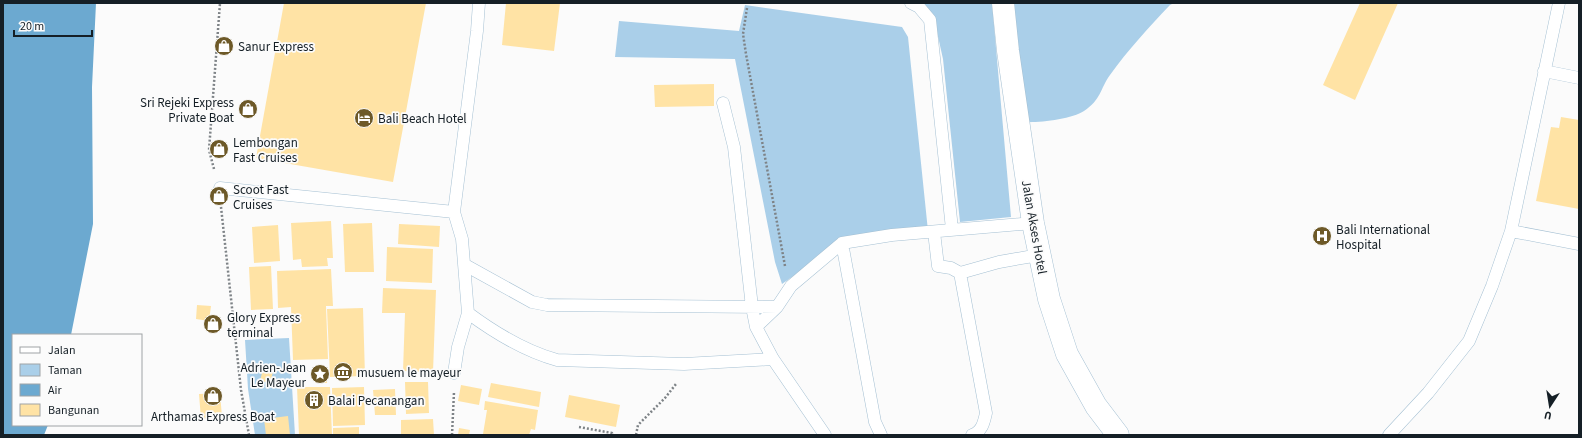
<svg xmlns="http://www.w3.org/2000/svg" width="1582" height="438" font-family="'Source Sans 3',sans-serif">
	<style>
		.green { fill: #aacfe9 }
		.water { fill: #6ca9d0 }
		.building { fill: #ffe3a5 }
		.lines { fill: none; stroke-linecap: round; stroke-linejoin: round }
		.lane-casing { stroke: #a5c0d3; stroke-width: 13 }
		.street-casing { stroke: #a5c0d3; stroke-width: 23 }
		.path { stroke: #7e8387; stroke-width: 2.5; stroke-dasharray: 2 2; stroke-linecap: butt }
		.lane { stroke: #fff; stroke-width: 12 }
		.street { stroke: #fff; stroke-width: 22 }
		.labels { text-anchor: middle; stroke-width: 3.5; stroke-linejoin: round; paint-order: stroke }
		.poi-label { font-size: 13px; fill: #151f26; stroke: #fbfbfb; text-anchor: start }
		.street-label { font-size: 13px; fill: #151f26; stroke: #fbfbfb }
	</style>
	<rect width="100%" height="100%" fill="#fbfbfb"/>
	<path class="green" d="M920,3h72l19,214 -51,5 -17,-163 -8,-36z
		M1012,3h162l-4,2c-21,22 -42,45 -60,70 -10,14 -9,25 -26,36 -12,8 -45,12 -60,11z
		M745,5l157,22 6,10 20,194 -87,11 -59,42 -7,-22 -40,-203 -120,-2 4,-36 120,10z
		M289,338l6,97h-40l-7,-46 -3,-49z"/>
	<path class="water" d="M3,3h93l-4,84 1,137 -22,111h-58v90h35l-4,10h-41z"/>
	<path class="building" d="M284,3h142l-33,179 -137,-24z
		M506,3h54l-6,48 -52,-6z
		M1360,3h38l-43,97 -32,-15z
		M714,84v22l-59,1 -1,-22z
		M1561,117l18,3v89l-43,-8 15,-74 8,1z
		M331,221l2,37h-6l1,8 -26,1 -1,-8 -8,1 -2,-37z
		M372,223l2,49h-29l-2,-48z
		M399,224l41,2 -1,21 -41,-3z
		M278,225l2,36 -26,2 -2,-36z
		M387,247l46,2 -1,34 -46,-2z
		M271,266l2,43 -22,1 -2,-43z
		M331,269l2,37h-7l2,53 -35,1 -2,-53 -13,1 -1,-37z
		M383,288l53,2 -3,82 -30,-1 2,-58h-23z
		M197,305l14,1 -2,15 -13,-2z
		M363,308l2,68 -35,1 -3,-68z
		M263,369l10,3 -3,11 -10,-2z
		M326,369l1,14h-12v-13z
		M405,382h23l1,31 -23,1z
		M491,383l50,9 -2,15 -51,-10z
		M461,385l21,4 -3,16 -21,-4z
		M297,387h33l2,48h-33z
		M364,387l1,38 -32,1 -1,-38z
		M395,389l1,26h-21l-2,-25z
		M220,393l2,24 -21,2 -2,-25z
		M569,395l51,10 -4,22 -51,-10z
		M485,401l53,9 -3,20 -4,-1 -2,6 -46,-1 4,-24h-3z
		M288,416l2,19h-24l-2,-16z
		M433,419l1,16h-33v-15z
		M359,427v8h-26v-7z
		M459,428l11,2 -1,5h-11z"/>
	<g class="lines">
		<g class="lane-casing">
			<path id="lane" d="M911,3l8,4 11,13 22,209
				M1544,71l35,7
				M723,103l11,44 18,160 4,20 17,32 52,76
				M220,188l234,24
				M1511,231l68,13
				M934,232l4,34 13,2 9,5 26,140c-2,9 -4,19 -14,22
				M842,243l33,179 6,13
				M465,265l67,37 15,3 230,2
				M960,273l39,-11 40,-7
				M468,313c27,20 56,38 89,47l127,4 89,-5
				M756,327l21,-20 14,-21 51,-43 50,-8 141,-12
				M454,373l4,-26 10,-34 -6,-74 -8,-27 23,-181 2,-28
				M1389,435l39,-42 41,-52 23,-55 19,-55 48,-228"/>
		</g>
		<g class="street-casing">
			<path id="street" d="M1003,3l5,48 25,172 16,76 18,55 29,52 22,29"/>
		</g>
		<path class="path" d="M747,8l-4,26 3,20 39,212
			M214,169l-5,-19 11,-147
			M221,207l20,183 8,45
			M579,427l33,6v2
			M452,435l2,-43
			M636,435l2,-10 27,-27 11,-14"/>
		<use href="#lane" class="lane"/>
		<use href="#street" class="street"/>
	</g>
	<defs>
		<g id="shop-disc" transform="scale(1)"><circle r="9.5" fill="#6d5928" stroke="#fbfbfb"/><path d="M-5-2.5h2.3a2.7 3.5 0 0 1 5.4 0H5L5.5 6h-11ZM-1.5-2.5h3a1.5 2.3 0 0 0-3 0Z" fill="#fff"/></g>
		<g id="hotel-disc" transform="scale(1)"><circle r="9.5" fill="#6d5928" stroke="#fbfbfb"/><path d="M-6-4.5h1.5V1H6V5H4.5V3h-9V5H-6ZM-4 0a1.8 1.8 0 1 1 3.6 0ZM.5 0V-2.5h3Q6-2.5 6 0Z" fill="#fff"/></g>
		<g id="hospital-disc" transform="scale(1)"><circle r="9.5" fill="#6d5928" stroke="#fbfbfb"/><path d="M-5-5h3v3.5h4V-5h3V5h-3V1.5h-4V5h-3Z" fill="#fff"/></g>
		<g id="museum-disc" transform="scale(1)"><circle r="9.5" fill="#6d5928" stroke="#fbfbfb"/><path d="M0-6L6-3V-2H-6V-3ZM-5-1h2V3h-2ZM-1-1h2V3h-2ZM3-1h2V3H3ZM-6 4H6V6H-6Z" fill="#fff"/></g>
		<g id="sight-disc" transform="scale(1)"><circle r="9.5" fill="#6d5928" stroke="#fbfbfb"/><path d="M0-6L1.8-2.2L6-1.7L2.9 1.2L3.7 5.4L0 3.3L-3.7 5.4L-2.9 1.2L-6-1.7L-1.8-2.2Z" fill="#fff"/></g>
		<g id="building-disc" transform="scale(1)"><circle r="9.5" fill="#6d5928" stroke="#fbfbfb"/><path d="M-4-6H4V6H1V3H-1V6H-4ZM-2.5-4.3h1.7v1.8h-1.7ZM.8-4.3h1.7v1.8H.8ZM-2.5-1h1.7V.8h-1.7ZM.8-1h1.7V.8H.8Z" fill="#fff"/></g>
	</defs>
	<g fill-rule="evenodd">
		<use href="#shop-disc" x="224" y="46"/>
		<use href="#shop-disc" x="248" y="109"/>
		<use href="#hotel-disc" x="364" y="118"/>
		<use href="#shop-disc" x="219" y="149"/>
		<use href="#shop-disc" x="219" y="196"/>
		<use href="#hospital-disc" x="1322" y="236"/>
		<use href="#shop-disc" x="213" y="324"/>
		<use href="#museum-disc" x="343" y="372"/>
		<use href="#sight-disc" x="320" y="374"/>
		<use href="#shop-disc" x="213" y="396"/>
		<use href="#building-disc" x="314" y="400"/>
	</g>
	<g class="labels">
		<g class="poi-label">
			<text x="238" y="51">Sanur Express</text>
			<text x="234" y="107" text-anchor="end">Sri Rejeki Express<tspan x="234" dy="15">Private Boat</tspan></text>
			<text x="378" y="123">Bali Beach Hotel</text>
			<text x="233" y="147">Lembongan<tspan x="233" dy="15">Fast Cruises</tspan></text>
			<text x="233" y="194">Scoot Fast<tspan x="233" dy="15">Cruises</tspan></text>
			<text x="1336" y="234">Bali International<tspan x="1336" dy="15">Hospital</tspan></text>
			<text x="227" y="322">Glory Express<tspan x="227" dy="15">terminal</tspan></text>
			<text x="306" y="372" text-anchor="end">Adrien-Jean<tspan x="306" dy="15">Le Mayeur</tspan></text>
			<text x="357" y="377">musuem le mayeur</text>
			<text x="328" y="405">Balai Pecanangan</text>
			<text x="213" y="421" text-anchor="middle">Arthamas Express Boat</text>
		</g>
		<g class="street-label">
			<text transform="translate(1035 227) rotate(80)" y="5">Jalan Akses Hotel</text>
		</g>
	</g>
	<rect width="1582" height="438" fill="none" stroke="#151f26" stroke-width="8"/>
	<rect x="12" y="334" width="130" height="92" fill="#fbfbfb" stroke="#9fa3a6"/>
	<rect x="20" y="347" width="20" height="6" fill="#ffffff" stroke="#9fa3a6"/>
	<text x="48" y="354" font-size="12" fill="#151f26">Jalan</text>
	<rect x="20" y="364" width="20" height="12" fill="#aacfe9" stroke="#9fa3a6"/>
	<text x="48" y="374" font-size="12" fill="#151f26">Taman</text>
	<rect x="20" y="384" width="20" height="12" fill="#6ca9d0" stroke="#9fa3a6"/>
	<text x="48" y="394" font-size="12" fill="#151f26">Air</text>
	<rect x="20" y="404" width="20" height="12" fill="#ffe3a5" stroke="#9fa3a6"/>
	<text x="48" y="414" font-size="12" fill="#151f26">Bangunan</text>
	<g transform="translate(1550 406) rotate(192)" stroke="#fbfbfb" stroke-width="3" paint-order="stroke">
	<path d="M0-3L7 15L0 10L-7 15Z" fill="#151f26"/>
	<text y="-6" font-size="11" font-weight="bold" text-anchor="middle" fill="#151f26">U</text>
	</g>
	<path d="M14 30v6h78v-6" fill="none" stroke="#151f26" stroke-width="2"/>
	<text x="20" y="30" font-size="12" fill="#151f26" stroke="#fbfbfb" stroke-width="3" paint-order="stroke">20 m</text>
</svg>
